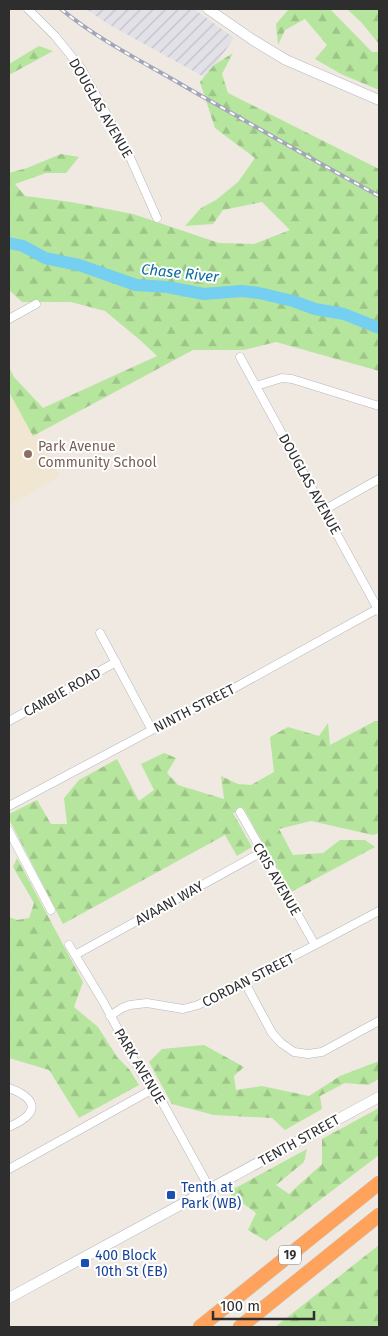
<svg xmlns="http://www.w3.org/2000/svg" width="388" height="1336" font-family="'Fira Sans',sans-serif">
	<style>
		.industrial { fill: url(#industrial-furrows) }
		.education { fill: #f0e6d1 }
		.forest { fill: url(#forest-firs) }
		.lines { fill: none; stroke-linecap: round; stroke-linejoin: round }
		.river { stroke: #75cff0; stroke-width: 12 }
		.street-casing { stroke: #b4b7c1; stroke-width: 9 }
		.secondary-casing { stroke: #b4b7c1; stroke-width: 11 }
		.highway-casing { stroke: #c9c9c9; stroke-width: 15 }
		.street { stroke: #fff; stroke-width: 8 }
		.secondary { stroke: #fff; stroke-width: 10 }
		.highway { stroke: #ffa35c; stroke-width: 14 }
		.rail-casing { stroke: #a3a6b8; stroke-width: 4 }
		.rail { stroke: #fff; stroke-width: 2; stroke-dasharray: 5.5; stroke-linecap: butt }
		.education-dot { fill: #8d6e63; stroke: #fff; stroke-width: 2 }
		.transit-dot { fill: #1a4fb4; stroke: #fff; stroke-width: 2 }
		.labels { text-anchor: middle; stroke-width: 4; stroke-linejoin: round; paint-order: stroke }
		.shield { fill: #fff; stroke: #6d6d6d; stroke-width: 1 }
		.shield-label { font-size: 12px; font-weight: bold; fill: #2e2e2e }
		.street-label { font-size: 14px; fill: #2e2e2e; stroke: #fff }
		.education-label { font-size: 14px; fill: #785e54; stroke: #fff; text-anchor: start }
		.transit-label { font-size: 14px; fill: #164399; stroke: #fff; text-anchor: start }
		.water-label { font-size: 15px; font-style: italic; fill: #0d6fa3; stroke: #fff }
	</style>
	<defs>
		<pattern id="industrial-furrows" width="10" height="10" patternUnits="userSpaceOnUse" patternTransform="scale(1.25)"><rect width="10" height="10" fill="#e3e1e8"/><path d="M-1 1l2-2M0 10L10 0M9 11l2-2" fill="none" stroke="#c3c1c7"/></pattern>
		<pattern id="forest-firs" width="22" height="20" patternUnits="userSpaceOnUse" patternTransform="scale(1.25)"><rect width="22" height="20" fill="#b6e59e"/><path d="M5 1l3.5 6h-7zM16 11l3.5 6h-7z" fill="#9dc588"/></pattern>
	</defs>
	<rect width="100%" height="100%" fill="#efe9e1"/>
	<path class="industrial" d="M86,9h108l40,29 -28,40 -98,-54z"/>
	<path class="education" d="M9,382l51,94 -51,29z"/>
	<path class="forest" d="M289,9h41l42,43h7v38l-38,-16 -26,-15 12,-14 -22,-26 -20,11 -7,15 -2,-21z
		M347,9h32v35l-18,-22z
		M39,46l14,5 -44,24v-11z
		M233,53l-11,21 6,19 151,76v202l-103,-29 -32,8h-51l-160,86 -24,-44v-25l5,10 29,31 114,-52 -17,-16 -35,-29 -34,-9h-49l-13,-12v-117l18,-5 34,-14 18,3 -13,16h-20l-31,11 10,12 46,6 62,12 86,29 35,1 36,-14 -28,-28 -39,8 -10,14 -28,2 16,-18 15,-8 22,-18 17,-24 -40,-30 -15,-46 14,-17z
		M375,721h4v112l-6,2 -62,-14 -32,8 14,26 30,-2 17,-13h25l10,7 -84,45 -47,-83 -11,4 19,34 -15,9 -12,-21 -162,89 -54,-105v-5l28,-14 14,24h16l-3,-26 15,-18 38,-21 22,42 15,-11 -13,-26 23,-11 12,5 -9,15 11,12 46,14 -3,-23 17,8 13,1 23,-13 -4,-35 18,-10 31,9 9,-13 2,22z
		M17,858l66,124 -9,25 24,20 19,30 12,12 10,16 -60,33 -30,-48 -40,-12v-141l8,3 12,-2 5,-15 -21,-36z
		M204,1045l40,22 -10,9 2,14 26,-4 47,10 31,-20 39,-15v18l-11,6 -23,-2 -25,13 2,13 -37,21 -13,-12 -58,-3 -42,-11 -23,-42 13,-13z
		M379,1108v47l-113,86 -18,-11 8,-17 -28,-21 79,-43 -3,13 -28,23 13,9 33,-30v-25z
		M379,1245v82h-104z"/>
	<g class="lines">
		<path class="river" d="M9,243l14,3 22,12 34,7 57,20 31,2 37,7 38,-3 17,2 34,8 22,8 29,5 35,14"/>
		<g class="street-casing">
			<path id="street" d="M28,9l27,27 26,32 48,87 28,63
				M9,319l27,-15
				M240,357l139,254
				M256,386l26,-8 10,1 87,27
				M324,510l55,-31
				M100,633l52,97
				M9,721l107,-59
				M9,806l143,-76 66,-33 161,-89
				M240,812l75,133
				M9,831l42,79
				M69,945l35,58 38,72 18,23 50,91
				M75,955l187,-103
				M244,981l28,52 9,10 13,9 14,2 14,-2 57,-31
				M110,1016l12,-8 8,-3 17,-2 36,6 15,-4 117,-60 64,-34
				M9,1088c11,4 32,14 18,28 -5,5 -12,8 -18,11
				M9,1169l144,-80"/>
		</g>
		<g class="secondary-casing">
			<path id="secondary" d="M208,9l45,31 33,20 93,40
				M9,1298l370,-201"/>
		</g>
		<g class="highway-casing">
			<path id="highway" d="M200,1327l179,-144
				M240,1327l139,-112"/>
		</g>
		<use href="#street" class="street"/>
		<use href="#secondary" class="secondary"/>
		<use href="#highway" class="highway"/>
		<g class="rail-casing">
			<path id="rail" d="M61,9c36,30 82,53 123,77 65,37 129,74 195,110"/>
		</g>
		<use href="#rail" class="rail"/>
	</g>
	<circle class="education-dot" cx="28" cy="454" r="5"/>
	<g class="transit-dot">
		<rect x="166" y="1190" width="10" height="10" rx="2.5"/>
		<rect x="80" y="1258" width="10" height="10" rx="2.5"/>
	</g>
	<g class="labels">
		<rect class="shield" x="279" y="1245.5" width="22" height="19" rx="4"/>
		<g class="shield-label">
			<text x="290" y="1259">19</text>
		</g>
		<g class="street-label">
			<text transform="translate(101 108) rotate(60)" y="5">DOUGLAS AVENUE</text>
			<text transform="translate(310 484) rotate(61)" y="5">DOUGLAS AVENUE</text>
			<text transform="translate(62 692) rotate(-29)" y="5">CAMBIE ROAD</text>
			<text transform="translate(194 708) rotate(-27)" y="5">NINTH STREET</text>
			<text transform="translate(277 879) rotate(60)" y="5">CRIS AVENUE</text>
			<text transform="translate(169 903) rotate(-29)" y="5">AVAANI WAY</text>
			<text transform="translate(248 980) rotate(-27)" y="5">CORDAN STREET</text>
			<text transform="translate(140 1066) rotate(59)" y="5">PARK AVENUE</text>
			<text transform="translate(299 1140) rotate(-29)" y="5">TENTH STREET</text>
		</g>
		<g class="education-label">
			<text x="38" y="451">Park Avenue<tspan x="38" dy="16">Community School</tspan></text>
		</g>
		<g class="transit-label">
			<text x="181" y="1192">Tenth at<tspan x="181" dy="16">Park (WB)</tspan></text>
			<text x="95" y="1260">400 Block<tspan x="95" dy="16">10th St (EB)</tspan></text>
		</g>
		<g class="water-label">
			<text transform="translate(180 273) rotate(6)" y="5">Chase River</text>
		</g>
	</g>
	<rect width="388" height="1336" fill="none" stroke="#2e2e2e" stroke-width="20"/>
	<path d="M213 1311v8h101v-8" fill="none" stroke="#2e2e2e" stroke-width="2.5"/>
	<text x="220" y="1311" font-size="15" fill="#2e2e2e" stroke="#ffffff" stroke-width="4" paint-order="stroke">100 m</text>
</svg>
